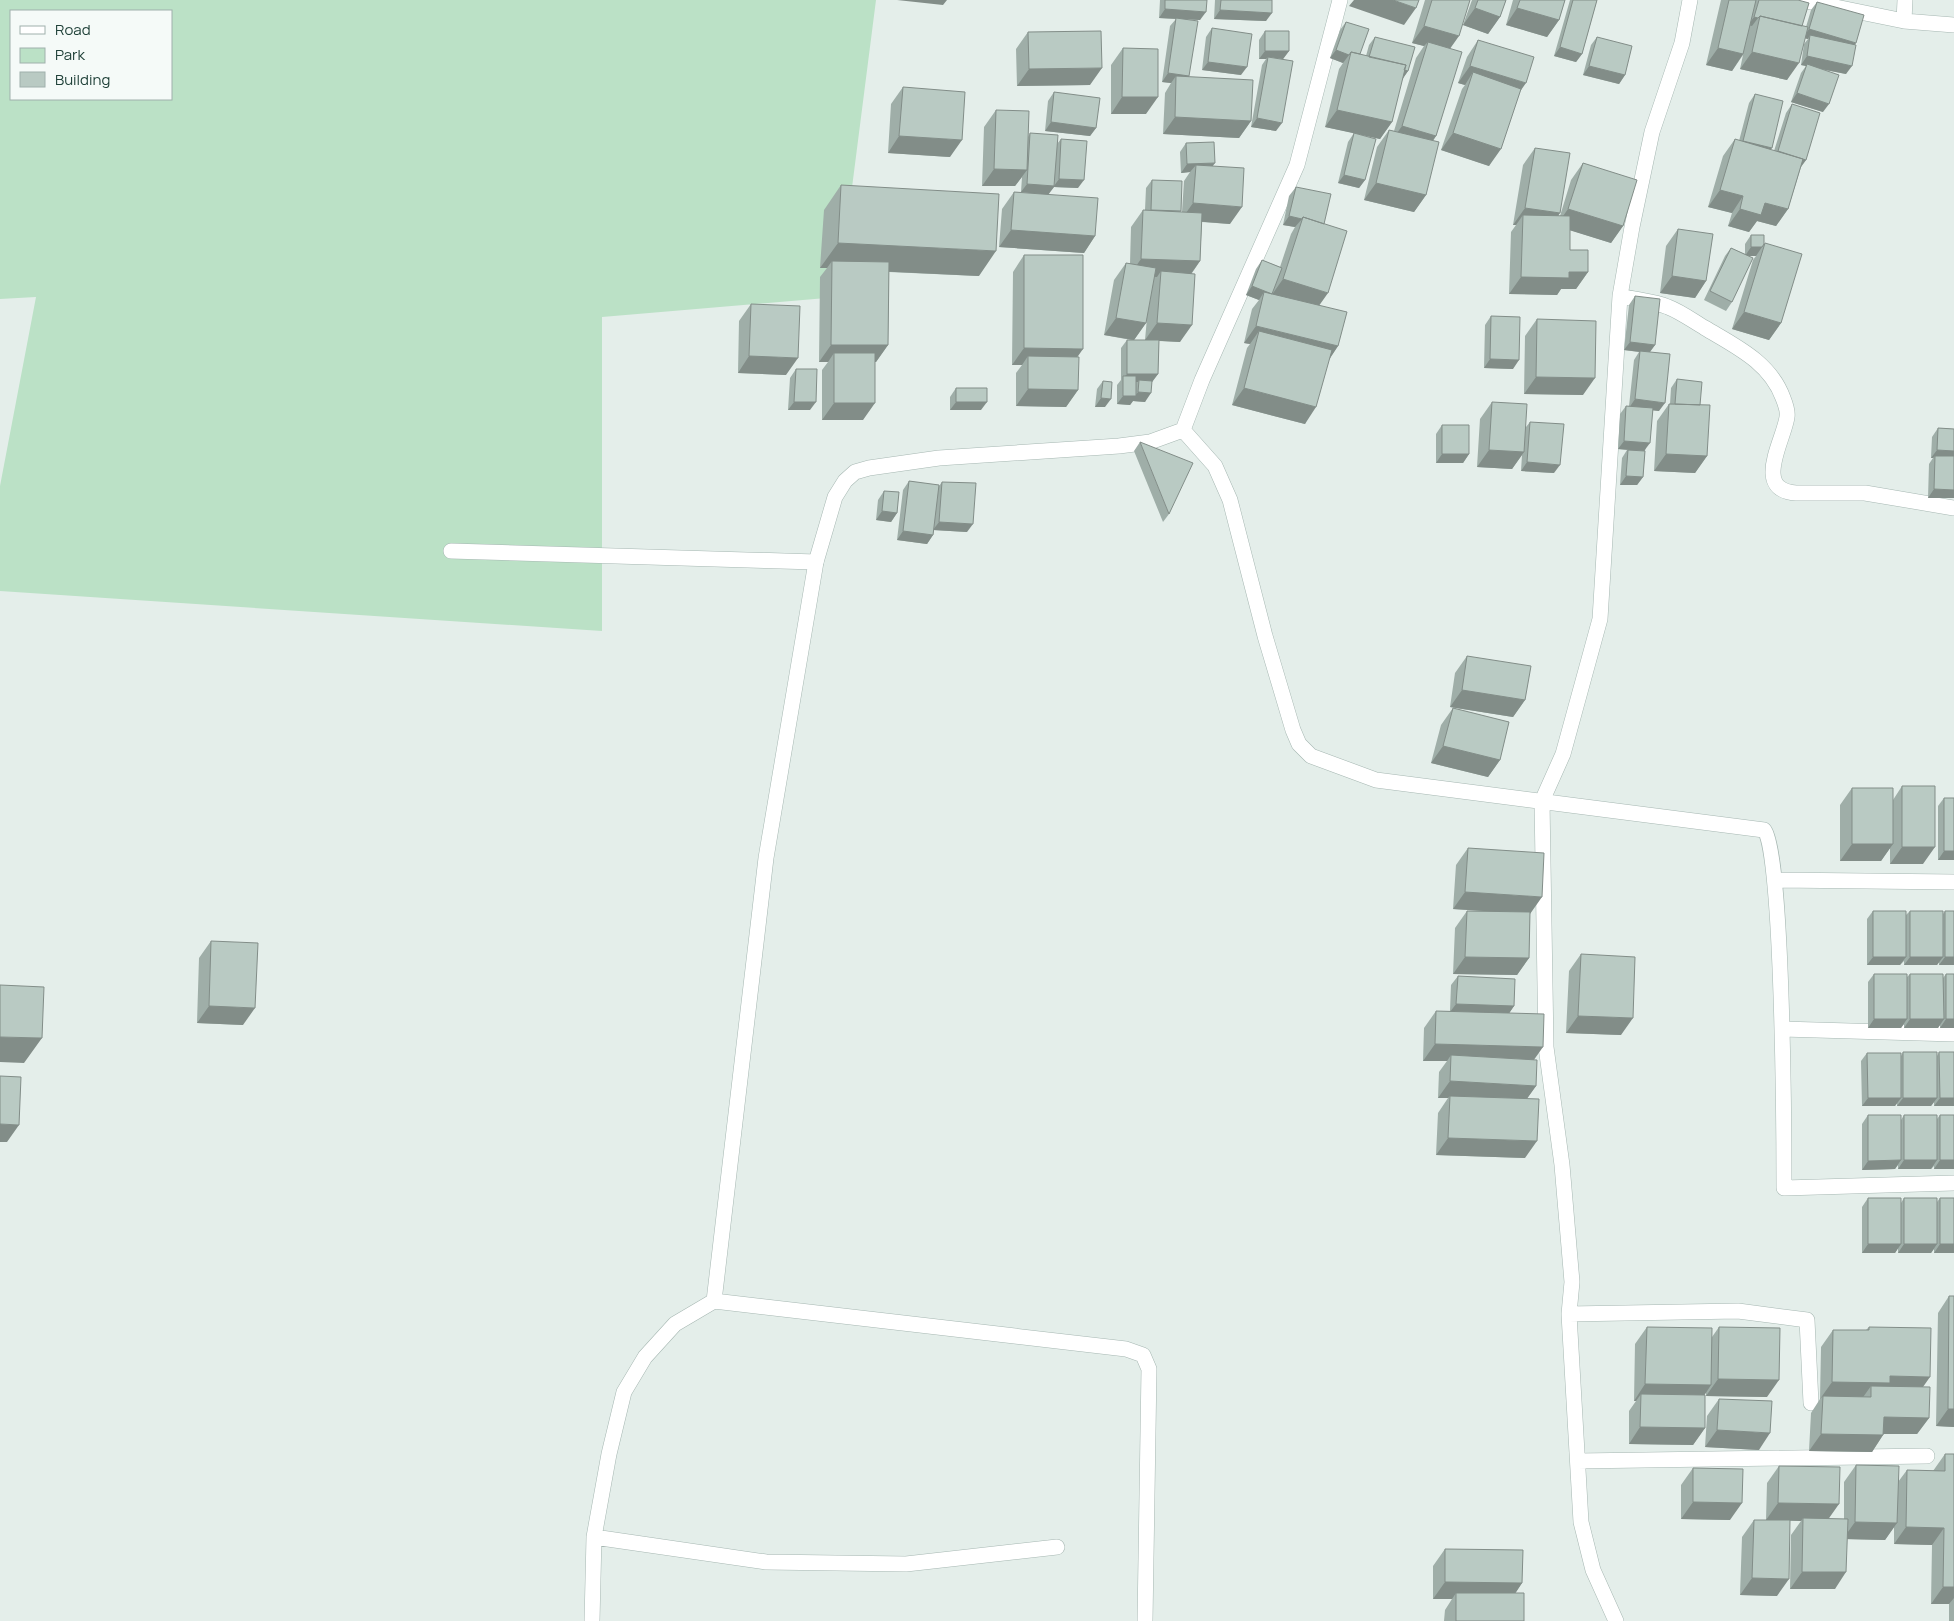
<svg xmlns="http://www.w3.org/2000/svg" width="1954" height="1621" font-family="Manrope,sans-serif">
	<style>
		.green { fill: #bbe1c6; fill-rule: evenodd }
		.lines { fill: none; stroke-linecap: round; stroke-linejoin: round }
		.lane-casing { stroke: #a6b7b2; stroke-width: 16 }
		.street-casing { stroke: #a6b7b2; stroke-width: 16 }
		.lane { stroke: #fff; stroke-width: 15 }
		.street { stroke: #fff; stroke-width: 15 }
		.wall { fill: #9faea8; fill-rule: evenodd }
		.shaded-wall { fill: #828d88 }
		.building { fill: #b9cac3; stroke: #828d88 }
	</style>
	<rect width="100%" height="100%" fill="#e4eeea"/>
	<path class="green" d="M0,0h876l-38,297 -236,20v314l-602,-40v-105l36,-189 -36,2zM11,11h160v88h-160z"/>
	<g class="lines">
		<g class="lane-casing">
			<path id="lane" d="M451,551l365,11"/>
		</g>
		<g class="street-casing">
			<path id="street" d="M1801,0l103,21 50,4
				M1904,21l1,-21
				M1620,296c15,4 34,5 48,11 13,5 25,14 37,21 30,18 65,34 78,70 2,5 5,14 4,19 -3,23 -35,73 9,76h69l89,15
				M1183,430l32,36 15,34 35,136 28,94 6,14 12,12 65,24 388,50c19,19 20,312 20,358l170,-5
				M1775,880l179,2
				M1782,1029l172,5
				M714,1301l52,-443 50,-296 19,-65 10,-16 10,-9 14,-4 70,-10 180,-12 31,-4 33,-12 19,-50 95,-215 43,-165
				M1569,1314l169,-3 69,9 4,83
				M1578,1461l349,-5
				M594,1537l172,25 140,2 151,-17
				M592,1621l2,-84 15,-83 15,-62 21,-35 30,-33 39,-23 412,48 17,6 6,14 -4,252
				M1616,1621l-23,-51 -12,-48 -12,-208 3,-32 -10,-117 -16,-118 -4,-246 21,-47 37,-135 20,-323 12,-69 20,-95 30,-89 8,-43"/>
		</g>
		<use href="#lane" class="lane"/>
		<use href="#street" class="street"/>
	</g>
	<path class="wall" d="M1160,0h47l-7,20 -14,-1 3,58 62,44 -12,17 -76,-4 2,-41 6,-10 -9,-1 8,-56 6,-7 -17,-1z
		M1215,0h57l-6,21 -52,-2z
		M1425,0h45l-20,48 -14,88 -3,5 -7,54 -12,17 -50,-12 13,-53 12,-17 5,1 22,-73 8,-12 -12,-3z
		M1472,0h34l-6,17 -12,17 -25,-9z
		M1513,0h52l-6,20 -12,17 -41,-12z
		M1570,0h27l-15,54 -6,8 -22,-6z
		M1721,0h77l4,26 4,1 5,-17 6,-8 37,43 -8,29 -26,-5 3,43 -32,-10 10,-29 5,-7 -5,-1 3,-21 4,-5 -3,-1 -18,42 -47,-11 3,-14 -11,16 -26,-6z
		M1346,22l14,32 6,2 3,-11 6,-8 33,34 -6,8 -10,43 -12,17 -22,-5 7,46 -6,8 -21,-5 10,-41 6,-9 -29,-6 14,-58 4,-6 -13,-5 10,-28z
		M1212,28l29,47 -39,-5 4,-33z
		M1265,31l24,20 -6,8 -7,72 -25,-4 11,-62 4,-6h-7v-19z
		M1028,32l62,53 -73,1 -1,-37z
		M1597,37l28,38 -6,9 -36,-9 8,-30z
		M1478,40l42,52 -31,74 -48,-16 21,-61 3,-4 -7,-2 9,-26z
		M1123,48l23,66h-35v-49z
		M903,87l47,70 -62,-4 3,-49z
		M1054,92l42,36 -6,8 -45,-5 3,-30z
		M1755,94l16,56 3,1 12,-38 6,-9 14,56 -5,7 -13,42 -12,17 -19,-5 -8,11 -21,-6 4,-13 -24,-6 15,-51 12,-17 4,2 10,-38z
		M996,110l32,27 2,-4 27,11 4,-5 17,49 -24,-1 -6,7 47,42 -11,17 -85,-6 3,-38 12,-17 26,2 -19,-2 1,-15 -7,9h-33l2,-59z
		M1186,143l27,23 17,58 -28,-2 -2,39 -8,12 -12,69 -21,-1 -1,33 -6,8 -7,20 -12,-1 -3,4 -13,-1v-19l4,-5v-32l6,-8h4l-27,-5 10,-55 12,-17 4,1 1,-37 12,-17h2l1,-22 6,-8 29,32h1l2,-31 6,-9 -9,1 -1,-21zM1147,318l-2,22h-11l12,-17z
		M1535,148l24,68h1l11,-36 12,-17 40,63 -12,17 -41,-13v20l18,22 -12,17h-15l-4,6 -48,-1 2,-62 5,-7h-3l10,-60z
		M841,185l138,91 -90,-4 -1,73 -12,17h-1l-12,58h-41v-50l6,-8h-9l1,-85 7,-9h-7l4,-58z
		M1296,187l28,37 -5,81 19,41 -9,13 -24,65 -73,-19 15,-57 3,-4 -6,-1 8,-34 7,-9 -13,-5 10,-26 6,-9 18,7 11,-33 4,-7 -12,-2 6,-29z
		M1678,229l28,52 -11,17 -35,-5 6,-47z
		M1751,235l13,9 17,79 -12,17 -37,-11 21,-69 3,-4h-8l-16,46 -6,9 -22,-11 21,-44 6,-8 14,6v-10z
		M1024,255l53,102 1,33 -12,17 -50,-1v-33l6,-8h-10l1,-93z
		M1635,296l20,49 -5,7 9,59 -6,-1 -8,41 -2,26 -6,8h-17l2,-27 5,-8 -9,-1 2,-35 6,-8h3l5,-46 5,-8 -15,-2 5,-45z
		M751,304l35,71 -48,-2 1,-52z
		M1491,316l22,53 -29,-1 1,-43z
		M1537,319l46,76 -59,-1 1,-58z
		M796,369l14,41h-22l2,-32z
		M1677,379l23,26 7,51 -12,17 -41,-2 3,-50 12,-17h1l1,-16z
		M1103,381l2,26h-10l2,-18z
		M956,388l25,22h-31v-13z
		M1492,402l34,25 4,-5 24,51 -33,-2 1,-16 -10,14 -35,-2 3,-48z
		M1442,425l27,29 -6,9h-27v-29z
		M1938,428l16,1v69h-26l1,-34 4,-6h-2l1,-21z
		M1140,442l29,72 -6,8 -29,-71z
		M909,481l30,5 3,-4 25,50 -33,-2 -1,5 -6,9 -30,-4 6,-50z
		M884,491l13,22 -6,9 -15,-2 2,-20z
		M1467,656l58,44 -12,17 -63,-10 5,-34z
		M1453,708l47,52 -12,17 -57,-14 10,-38z
		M1902,786l21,78h-33v-16l-9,13h-41v-56l12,-17 41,12z
		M1944,798l10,62h-16v-54z
		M1468,848l62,66 -1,44 -12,17 -64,-1 2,-46 12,-17h16l-30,-2 3,-44z
		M1873,911l33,4 4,-4 33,3 2,-3 9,54h-15v-3l-2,3h-33v-4l-4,4h-33v-46z
		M211,941l32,84 -46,-2 2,-65z
		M1581,954l40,81 -55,-2 3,-62z
		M1874,974l33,3 3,-3 33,4 3,-4 8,54h-14v-4l-2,4h-34v-4l-3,4h-33v-46z
		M1458,976l56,30 -5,7 25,47 2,26 -9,12 -2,60 -89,-3 2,-42 10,-15h-10l1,-26 8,-11h-24l1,-33 12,-17h14l1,-26z
		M1903,1052l34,4 2,-4 15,54h-20v-4l-3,4h-34v-3l-2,3h-33l-1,-45 6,-8 34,3z
		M1868,1115l33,5 3,-5 33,4 3,-4 14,54h-20v-3l-3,3h-33v-4l-3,4 -33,1v-46z
		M1868,1198l33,5 3,-5 33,4 3,-4 14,55h-20v-4l-3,4h-33v-5l-3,5h-33v-46z
		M1949,1296l5,131 -18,-1 2,-113z
		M1647,1327l65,10 7,-10 48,70 -61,-1v-4l-2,3 1,33 -12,17 -64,-1v-33l7,-10h-2l1,-57z
		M1869,1327l54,60 6,31 -12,16h-33l-1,1 -11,17 -63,-1 2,-38 9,-14 1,-52 12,-17h33z
		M1719,1399l40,51 -54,-3 2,-31z
		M1945,1454h9v167h-5v-17h-18l1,-59 -38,-1v-17l-9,13 -38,-1 -12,50h-45l1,-54 10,-14 -35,-1 1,-37 12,-17 50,53h15v-37l12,-17 42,17 9,-12 26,1z
		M1693,1468l37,52 -49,-1v-34z
		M1754,1520l23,76 -37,-1 2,-58z
		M1445,1549l77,34 -7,10 9,28h-80l1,-11 7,-11h-19v-33z"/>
	<path class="shaded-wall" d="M897,0h50l-4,5z
		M1354,0h39l23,8 -12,17 -55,-19z
		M1475,8l25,9 -12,17 -25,-9z
		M1517,8l42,12 -12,17 -41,-12z
		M1165,9l41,3 -6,8 -41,-2z
		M1220,10l52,3 -6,8 -52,-2z
		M1754,17l4,1 -6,8 -4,-1z
		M1424,26l35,10 -12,17 -19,-11 -4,4 -12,-3z
		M1809,29l47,14 -6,9 -40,-17 -2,4 -5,-1z
		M1560,47l22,7 -6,8 -22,-6z
		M1718,48l25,6 -11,17 -26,-6z
		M1336,50l13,5 -6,8 -13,-5z
		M1265,51h24l-6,8 -15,-2 -2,2h-7z
		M1752,52l47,11 -12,17 -47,-11z
		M1807,56l45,10 -6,8 -45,-9z
		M1368,61l40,10 -6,9z
		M1208,62l39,5 -6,8 -39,-5z
		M1470,66l56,17 -12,17 -41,-28 -8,13 -7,-2z
		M1589,66l36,9 -6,9 -36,-9z
		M1102,68l-12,17 -73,1 12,-17z
		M1168,73l21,3h-13l-5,7 -9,-1z
		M1797,93l32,11 -6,8 -32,-10z
		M1122,97h36l-12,17h-35z
		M1337,110l55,12 -12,17 -55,-12z
		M1175,117l76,4 -12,17 -76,-4z
		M1257,118l25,5 -6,8 -25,-4z
		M1051,122l45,6 -6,8 -45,-5z
		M1402,126l34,10 -12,17 -34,-10z
		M1453,133l48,16 -12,17 -48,-16z
		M899,136l63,4 -12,17 -62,-4z
		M1743,141l29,7 -6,8 -29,-7z
		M1778,151l28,9 -6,8 -28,-8z
		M1215,163l-6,8 -13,-6 -6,7 -9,1 6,-9z
		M994,169l33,1 -12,16h-33z
		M1344,175l21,5 -6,8 -21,-5z
		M1059,179l25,1 -6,8 -24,-1 -6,8 -27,-3 6,-8 27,2z
		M1376,183l50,12 -12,17 -50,-12z
		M1720,190l23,6 -11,17 -24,-6z
		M1193,203l49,4 -12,17 -49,-4z
		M1765,203l23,6 -12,17 -19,-5 -8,11 -21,-6 12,-17z
		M1525,208l35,5 -12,17 -25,-15 -7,10h-3z
		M1568,209l55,17 -12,17 -55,-17z
		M1289,216l13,3 -7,8 -12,-2z
		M1011,230l84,6 -11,17 -85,-6z
		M838,243l158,8 -17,25 -147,-7v-8l-5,7h-7z
		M1751,247h11l-6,9h-11z
		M1141,259l59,2 -12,17 -27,-7 -4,6 -28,-1z
		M1569,272h19l-12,17h-15l-4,6 -48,-1 12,-17z
		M1672,276l34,5 -11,17 -35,-5z
		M1283,279l45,14 -12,17 -45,-14z
		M1252,286l20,8 -8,-2 -5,8 -13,-5z
		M1744,312l37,11 -12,17 -37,-11z
		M1116,318l30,5 -12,17 -30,-5z
		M1157,323l35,2 -12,17 -35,-2z
		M1256,326l82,20 -11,17 -68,-32 -9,13 -6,-1z
		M1630,342l25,3 -6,8 -25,-3z
		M831,345h57l-12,17h-42v-9l-6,9h-9z
		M1024,348l59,1 -12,17 -43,-10 -6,9h-10z
		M749,356l49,2 -12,17 -48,-2z
		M1490,359l29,1 -6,9 -29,-1z
		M1127,374h31l-6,8 -13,-2 -1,2h-15v-4z
		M1536,377l59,1 -12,17 -59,-1z
		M1244,388l72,19 -11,17 -73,-19z
		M1028,389l50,1 -12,17 -50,-1z
		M1138,392l13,1 -6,9 -12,-1 -3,4 -13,-1 6,-8h12z
		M1101,398l10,1 -6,8h-10z
		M1635,399l30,4 -6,8 -30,-3z
		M794,402h22l-6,8h-22z
		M956,402h31l-6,8h-31z
		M834,403h41l-12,17h-41z
		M1624,441l26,2 -6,8 -26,-2z
		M1489,450l35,2 -12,17 -35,-2z
		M1937,450l17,1v9l-19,-4 -2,2h-2z
		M1442,454h27l-6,9h-27z
		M1666,454l41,2 -12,17 -41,-2z
		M1527,462l33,3 -6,8 -33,-2z
		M1626,476l17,1 -6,8h-17z
		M1934,489l20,1v8h-26z
		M882,511l15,2 -6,9 -15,-2z
		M939,522l34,2 -6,8 -34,-2z
		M903,531l30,4 -6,9 -30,-4z
		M1462,690l63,10 -12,17 -63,-10z
		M1443,746l57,14 -12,17 -57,-14z
		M1852,844h41l-12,17h-41z
		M1902,847h33l-12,17h-33z
		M1944,851h10v9h-16z
		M1465,892l77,5 -12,17 -77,-5z
		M1465,957l64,1 -12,17 -64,-1z
		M1873,957h33l-6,8h-33z
		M1910,957h33l-6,8h-33z
		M1945,957h9v8h-15z
		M1456,1004l58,2 -6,9 -58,-3z
		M209,1006l46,2 -12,17 -46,-2z
		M1578,1016l55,2 -12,17 -55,-2z
		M1874,1019h33l-6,9h-33z
		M1910,1019h34l-6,9h-34z
		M1946,1019h8v9h-14z
		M0,1037l42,1 -18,25 -24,-1z
		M1435,1044l108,3 -12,17 -80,-9 -4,6h-24z
		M1450,1081l86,5 -12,17 -74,-7 -2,2h-10z
		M1868,1098h33l-6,8h-33z
		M1903,1098h34l-6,8h-34z
		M1940,1098h14v8h-20z
		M0,1124l19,1 -12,17h-7z
		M1448,1138l89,3 -12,17 -89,-3z
		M1901,1160l-6,9 -33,1 6,-9z
		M1904,1160h33l-6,9h-33z
		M1940,1160h14v9h-20z
		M1868,1244h33l-6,9h-33z
		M1904,1244h33l-6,9h-33z
		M1940,1244h14v9h-20z
		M1890,1376l40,1 -12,17 -47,3v-11l-10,14 -38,-4 -3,3 12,-17z
		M1718,1379l61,1 -12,17 -61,-1z
		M1645,1384l66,1 -11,17 -59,-8 -5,7h-2z
		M1948,1409h6v18l-18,-1z
		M1884,1417l45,1 -12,16h-45z
		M1640,1427l65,1 -12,17 -64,-1z
		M1717,1430l53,3 -11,17 -54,-3z
		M1821,1434l62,1 -11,17 -63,-1z
		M1693,1502l49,1 -12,17 -49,-1z
		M1778,1503l61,1 -12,17 -24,-3 -2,3 -35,-1z
		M1855,1522l42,1 -12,17 -42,-1z
		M1906,1527l38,1 -12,17 -38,-1z
		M1802,1572h44l-11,17h-45z
		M1752,1578l37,1 -12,17 -37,-1z
		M1445,1582l77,1 -11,17 -55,-7 -4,6h-19z
		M1943,1587h11v11l-5,6h-18z"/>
	<path class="building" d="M1165,0h42l-1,12 -41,-3z
		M1221,0h51v13l-52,-3z
		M1393,0h26l-3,8z
		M1432,0h38l-11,36 -35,-10z
		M1478,0h28l-6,17 -25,-9z
		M1520,0h45l-6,20 -42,-12z
		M1573,0h24l-15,54 -22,-7z
		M1729,0h27l-13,54 -25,-6z
		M1759,0h39l11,3 -7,23 -42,-10 -2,2 -4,-1z
		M1817,2l47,13 -8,28 -47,-14z
		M1760,16l48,11 -9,36 -47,-11z
		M1176,18l22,3 -9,55 -21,-3z
		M1346,22l23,7 -9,25 -9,-2 -2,3 -13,-5z
		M1212,28l40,6 -5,33 -39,-5z
		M1101,31l1,37 -73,1 -1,-37z
		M1265,31h24v20h-24z
		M1810,35l46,10 -4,21 -45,-10z
		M1375,37l40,10 -7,24 -4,-1 2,-5 -37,-8z
		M1597,37l35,9 -7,29 -36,-9z
		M1478,40l56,17 -8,26 -56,-17z
		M1428,42l34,10 -26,84 -34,-10z
		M1123,48l35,1v48h-36z
		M1351,52l55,13 -14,57 -55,-12z
		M1268,57l25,4 -11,62 -25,-5z
		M1807,64l32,11 -10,29 -32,-11z
		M1473,72l48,17 -20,60 -48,-16z
		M1176,76l77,4 -2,41 -76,-4z
		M903,87l62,5 -3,48 -63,-4z
		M1054,92l46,6 -4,30 -45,-6z
		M1755,94l28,7 -11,47 -29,-7z
		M1792,104l28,9 -14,47 -28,-9z
		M996,110l33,1 -2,59 -33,-1z
		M1389,130l50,12 -13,53 -50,-12z
		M1030,133l28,2 -4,51 -27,-2z
		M1354,133l22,6 -11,41 -21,-5z
		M1061,139l26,2 -3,39 -25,-1z
		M1735,139l68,20 -15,50 -23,-6 -4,12 -21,-6 3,-13 -23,-6z
		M1214,142l1,21 -28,1 -1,-21z
		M1535,148l35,5 -10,60 -35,-5z
		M1583,163l54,17 -14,46 -55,-17z
		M1196,165l48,3 -2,39 -49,-4z
		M1152,180l30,1 -1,30 -30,-1z
		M841,185l158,9 -3,57 -158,-8z
		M1296,187l35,7 -7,30 -21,-7 -1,2 -13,-3z
		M1014,192l84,6 -3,38 -84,-6z
		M1143,210l59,3 -2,48 -59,-2z
		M1523,215l47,1v34h18v22h-19v6l-48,-1z
		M1303,217l44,14 -19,62 -45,-14z
		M1678,229l35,5 -7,47 -34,-5z
		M1751,235h13v9l-2,3h-11z
		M1765,243l37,11 -21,69 -37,-11z
		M1731,248l22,10 -21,44 -22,-11z
		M1024,255h59v94l-59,-1z
		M1262,260l20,8 -10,26 -20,-8z
		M832,261l57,1 -1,83h-57z
		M1126,263l30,5 -10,55 -30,-5z
		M1161,271l34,3 -3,51 -35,-2z
		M1264,292l83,20 -9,34 -82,-20z
		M1635,296l25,3 -5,46 -25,-3z
		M751,304l49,2 -2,52 -49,-2z
		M1491,316l29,1 -1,43 -29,-1z
		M1537,319l59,2 -1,57 -59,-1z
		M1259,331l73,19 -16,57 -72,-19z
		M1127,340h32l-1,34h-31z
		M1640,351l30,3 -5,49 -30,-4z
		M834,353h41v50h-41z
		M1028,356l51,1 -1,33 -50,-1z
		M796,369h21l-1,33h-22z
		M1123,376h13v20h-13z
		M1677,379l25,3 -2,23 -25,-1z
		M1139,380l13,1 -1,12 -13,-1z
		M1103,381l9,1 -1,17 -10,-1z
		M956,388h31v14h-31z
		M1492,402l35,2 -3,48 -35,-2z
		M1669,404l41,1 -3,51 -41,-2z
		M1626,406l27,2 -3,35 -26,-2z
		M1530,422l34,2 -4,41 -33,-3z
		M1442,425h27v29h-27z
		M1938,428l16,1v22l-17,-1z
		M1140,442l53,21 -24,51z
		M1628,450l17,1 -2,26 -17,-1z
		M1935,456h19v34l-20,-1z
		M909,481l30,4 -6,50 -30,-4z
		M942,482l34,1 -3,41 -34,-2z
		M884,491l15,1 -2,21 -15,-2z
		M1467,656l64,10 -6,34 -63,-10z
		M1453,708l56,14 -9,38 -57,-14z
		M1902,786h33v61h-33z
		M1852,788h41v56h-41z
		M1944,798h10v53h-10z
		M1468,848l76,5 -2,44 -77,-5z
		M1467,911l63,1 -1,46 -64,-1z
		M1873,911h33v46h-33z
		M1910,911h33v46h-33z
		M1945,911h9v46h-9z
		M211,941l47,2 -3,65 -46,-2z
		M1581,954l54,3 -2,61 -55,-2z
		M1874,974h33v45h-33z
		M1910,974h33l1,45h-34z
		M1946,974h8v45h-8z
		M1458,976l57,3 -1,27 -58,-2z
		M0,985l44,2 -2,51 -42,-1z
		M1436,1011l108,3 -1,33 -108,-3z
		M1903,1052h34v46h-34z
		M1939,1052h15v46h-14z
		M1867,1053h34v45h-33z
		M1451,1055l86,5 -1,26 -86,-5z
		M0,1076l21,1 -2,48 -19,-1z
		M1450,1096l89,3 -2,42 -89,-3z
		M1868,1115h33v45l-33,1z
		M1904,1115h33v45h-33z
		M1940,1115h14v45h-14z
		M1868,1198h33v46h-33z
		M1904,1198h33v46h-33z
		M1940,1198h14v46h-14z
		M1949,1296h5v113h-6z
		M1647,1327l65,1 -1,57 -66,-1z
		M1719,1327l61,1 -1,52 -61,-1z
		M1869,1327l62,1 -1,49 -40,-1v7l-58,-1 1,-52h36z
		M1871,1386l59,1 -1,31 -45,-1 -1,18 -62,-1 2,-38 48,1z
		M1641,1394l64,1v33l-65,-1z
		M1719,1399l53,2 -2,32 -53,-3z
		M1945,1454h9v133h-11l1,-59 -38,-1 1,-57 38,1z
		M1856,1465l43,1 -2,57 -42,-1z
		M1779,1466l61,1 -1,37 -61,-1z
		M1693,1468l50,1 -1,34 -49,-1z
		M1803,1518l45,1 -2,53h-44z
		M1754,1520h36l-1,59 -37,-1z
		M1445,1549l78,1 -1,33 -77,-1z
		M1456,1593h68v28h-68z"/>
	<rect x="10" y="10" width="162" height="90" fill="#f5faf8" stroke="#a0b0ac"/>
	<rect x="20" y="26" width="25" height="8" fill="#ffffff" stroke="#a0b0ac"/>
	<text x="55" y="35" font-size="15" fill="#21423a">Road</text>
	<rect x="20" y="48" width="25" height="15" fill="#bbe1c6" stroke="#a0b0ac"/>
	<text x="55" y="60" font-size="15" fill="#21423a">Park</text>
	<rect x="20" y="72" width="25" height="15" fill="#b9cac3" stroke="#a0b0ac"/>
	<text x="55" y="85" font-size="15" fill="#21423a">Building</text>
</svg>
